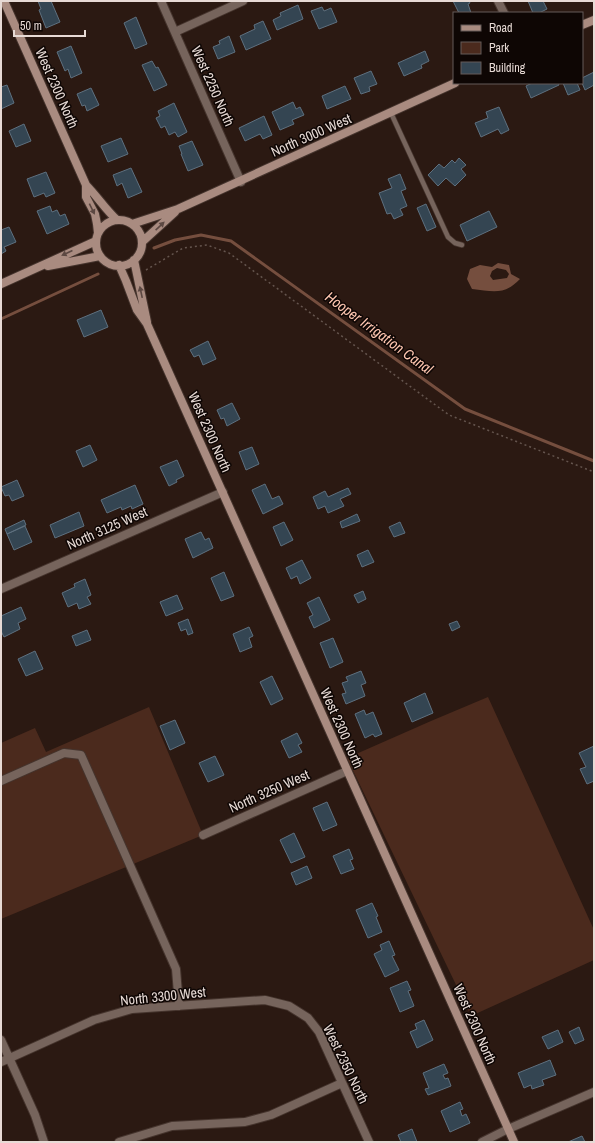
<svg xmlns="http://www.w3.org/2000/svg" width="595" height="1143" font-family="'Archivo Narrow',sans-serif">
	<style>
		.green { fill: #4b2a1d }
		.water { fill: #754e3e; fill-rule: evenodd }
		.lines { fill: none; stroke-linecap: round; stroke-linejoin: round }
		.stream { stroke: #754e3e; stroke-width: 3 }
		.building { fill: #344552; stroke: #5e707f }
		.lane-casing { stroke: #45342d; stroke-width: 6 }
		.street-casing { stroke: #45342d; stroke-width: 10 }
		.secondary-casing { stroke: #45342d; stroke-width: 10 }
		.path { stroke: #65554e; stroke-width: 1.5; stroke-dasharray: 2 3; stroke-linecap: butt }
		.lane { stroke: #76645c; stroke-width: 4.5 }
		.street { stroke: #76645c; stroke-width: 8 }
		.secondary { stroke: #a98b80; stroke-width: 8 }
		.oneway { fill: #5c4842 }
		.labels { text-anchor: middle; stroke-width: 3; stroke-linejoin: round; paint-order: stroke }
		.street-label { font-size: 14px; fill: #e7dad5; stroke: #0e0604 }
		.water-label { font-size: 15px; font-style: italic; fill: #ffc7b1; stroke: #0e0604 }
	</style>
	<rect width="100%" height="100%" fill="#2b1912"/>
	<path class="green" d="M488,697l106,233v30l-123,56 -124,-258 84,-37z
		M149,707l54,128 -202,84v-176l34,-15 11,24z"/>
	<path class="water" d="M498,263l11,2 2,9 9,5c-16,17 -28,12 -48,10l-5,-10 3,-10 10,-4 12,2zM497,268l9,2 3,4 -2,4 -14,2 -3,-4 2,-5z"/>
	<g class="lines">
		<path class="stream" d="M154,248l21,-8 26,-5 30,6 234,168 129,52
			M1,319l97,-45"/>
	</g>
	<path class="building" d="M38,1h13l9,21 -14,6 -7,-18 2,-1z
		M453,1h16l1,2 -2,1 3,9h-12z
		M528,1h15l4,8 -8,4h-6z
		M298,5l5,14 -26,11 -4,-10 8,-4 -1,-3z
		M322,7l2,4 7,-3 6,14 -18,7 -8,-18z
		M136,17l11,27 -12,5 -11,-26z
		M263,21l8,18 -25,11 -6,-14 15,-7 -1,-4z
		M229,36l6,16 -17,7 -5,-12 7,-3 -1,-3z
		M71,46l11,27 -11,5 -3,-9 -3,2 -8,-19z
		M425,51l4,10 -8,4 1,3 -18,8 -6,-13z
		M152,61l4,7 2,-1 9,18 -13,6 -12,-26z
		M371,71l6,13 -8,3 1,4 -9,3 -7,-16z
		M594,72v13l-9,5 -3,-7v-5z
		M532,83h26l1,2 -28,13 -5,-12z
		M563,83h14l3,7 -12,5z
		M7,85l7,18 -13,6v-22z
		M345,86l6,13 -24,10 -5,-13z
		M91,88l8,17 -12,6 -2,-6 -3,1 -5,-12z
		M293,102l3,7 4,-2 4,8 -12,5 2,4 -14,6 -8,-18z
		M174,103l13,29 -9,5 -3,-5 -6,3 -4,-9 -4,2 -5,-10 4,-2 -2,-5z
		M499,107l10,23 -8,4 -3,-5 -17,8 -6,-14 13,-5 -2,-6z
		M264,116l8,19 -9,4 -3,-5 -15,7 -6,-13z
		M24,124l7,17 -15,6 -7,-16z
		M121,138l7,16 -20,8 -7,-16z
		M192,141l11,24 -15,6 -7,-17h1l-3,-8z
		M459,158l7,7 -5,4 5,6 -11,11 -9,-8 -8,8 -10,-11 11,-11 5,4 8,-8 3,3z
		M131,168l11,24 -14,6 -6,-15 -5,3 -4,-11z
		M46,172l9,21 -9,4 -2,-4 -10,4 -7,-18z
		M400,174l6,15 -5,2 6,15 -7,3 3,6 -9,4 -3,-6 -4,1 -8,-21 13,-5 -4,-9z
		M426,204l10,23 -9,4 -10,-23z
		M50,206l2,6 5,-2 3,6 5,-2 4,10 -22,10 -10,-23z
		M489,211l8,16 -30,14 -7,-16z
		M9,227l7,15 -12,5 2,4 -5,3v-24z
		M101,310l7,17 -24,10 -7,-17z
		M208,341l8,18 -13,6 -4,-10 -5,2 -4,-7z
		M232,403l8,16 -13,7 -3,-8 -3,1 -4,-9z
		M90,445l7,15 -14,7 -7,-16z
		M252,447l7,17 -13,6 -7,-18z
		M177,460l7,16 -8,4 1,2 -8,4 -9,-19z
		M17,480l7,16 -12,5 -3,-6 -4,1 -4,-9z
		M265,484l7,15 7,-3 4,8 -20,10 -11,-24z
		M135,485l8,19 -11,5 -1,-3 -9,4 -1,-3 -14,6 -6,-13z
		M348,488l3,6 -11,5 4,7 -16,7 -3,-7 -7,3 -5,-12 12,-6 3,6z
		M79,512l5,14 -29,12 -5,-13z
		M357,514l3,7 -18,7 -2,-6z
		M24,520l2,5 -19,9 -2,-5z
		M284,522l9,18 -12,6 -8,-19z
		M400,522l5,11 -11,4 -5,-10z
		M25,526l7,16 -18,8 -7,-16z
		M201,532l4,8 4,-2 4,10 -20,10 -8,-19z
		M368,550l6,12 -12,5 -5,-12z
		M302,560l9,18 -11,6 -3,-8 -6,3 -5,-11z
		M224,572l10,24 -13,5 -10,-23z
		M85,579l6,16 -4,2 4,7 -12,5 -2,-6 -9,4 -6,-14 13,-6 -1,-3z
		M363,591l3,8 -8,4 -4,-8z
		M177,595l6,14 -17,7 -6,-14z
		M319,597l11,23 -16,8 -5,-11 4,-2 -6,-12z
		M21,607l5,12 -8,4 2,6 -16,8 -3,-6v-15z
		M188,619l5,14 -5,2 -2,-6 -5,2 -3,-8z
		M457,621l3,6 -8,4 -3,-7z
		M249,627l4,9 -4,2 3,9 -12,5 -7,-18z
		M87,630l4,10 -15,6 -4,-10z
		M333,638l10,24 -13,6 -10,-25z
		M35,651l8,18 -17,7 -8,-17z
		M361,671l5,12 -5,2 4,11 -19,8 -4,-10 4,-1 -4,-10 6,-2 -2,-4z
		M272,676l11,23 -12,6 -11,-23z
		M425,693l8,20 -21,9 -8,-19z
		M364,710l2,5 7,-3 9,22 -7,3 -2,-3 -8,4 -10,-24z
		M175,720l10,23 -15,7 -10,-24z
		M297,733l5,10 -4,2 4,7 -13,6 -8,-17z
		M594,746v35l-7,3 -7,-15 6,-2 -7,-14z
		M215,756l9,19 -16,7 -9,-19z
		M327,802l10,23 -14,6 -10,-23z
		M294,833l11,24 -14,6 -11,-23z
		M349,849l4,10 -3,1 4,9 -13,5 -8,-18z
		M307,866l5,12 -16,7 -5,-12z
		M372,903l6,13 -2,1 6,15 -14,6 -12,-28z
		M389,941l6,14 -3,1 7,14 -14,7 -11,-23 8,-4 -2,-5z
		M407,981l4,9 -3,1 6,15 -14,6 -10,-24z
		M424,1020l9,20 -16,8 -7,-16 7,-3 -2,-5z
		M579,1027l5,13 -9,4 -6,-12z
		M558,1030l5,12 -15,7 -6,-12z
		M550,1060l6,15 -14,5 2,5 -12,4 -1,-4 -7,3 -6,-15z
		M444,1064l4,9 -5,2 2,4 3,-1 3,8 -23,9 -3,-6 4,-1 -6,-15z
		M460,1102l3,7 -3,1 2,6 4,-2 4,9 -20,9 -9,-21z
		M412,1129l5,13h-16l-3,-7z
		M582,1136l3,6h-17z"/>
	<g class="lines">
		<g class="lane-casing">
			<path id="lane" d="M391,113l57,124 7,6 7,2"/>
		</g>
		<g class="street-casing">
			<path id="street" d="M161,1l80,181
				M498,1l6,12
				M175,32l68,-31
				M1,589l222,-97
				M1,781l63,-28 17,2 95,214 3,37
				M203,835l144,-64
				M1,1040l34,75 9,27
				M1,1062l93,-42 38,-11 133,-9 24,6 19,12 11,14 50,110
				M119,1142l53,-16 73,-4 26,-7 71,-32
				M482,1142l26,-13 86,-37"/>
		</g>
		<g class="secondary-casing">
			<path id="secondary" d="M4,1l82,184c11,11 19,24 31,35
				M582,25l12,-5
				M86,185v12l9,17 2,10 1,9
				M96 243a23 23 0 1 1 46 0a23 23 0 1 1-46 0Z
				M132,224l46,-15 277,-126
				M142,242l33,-30
				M134,260l13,62
				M119,265l7,16 11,29 10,14 367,818
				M48,266l52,-10
				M1,284l95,-43"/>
		</g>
		<path class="path" d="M146,270l37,-22 24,-3 22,8 220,162 145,57"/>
		<use href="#lane" class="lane"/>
		<use href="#street" class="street"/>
		<use href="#secondary" class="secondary"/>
	</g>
	<defs><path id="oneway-solid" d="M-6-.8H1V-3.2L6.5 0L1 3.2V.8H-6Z"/></defs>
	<g class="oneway">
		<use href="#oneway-solid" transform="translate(92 209) rotate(64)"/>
		<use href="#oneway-solid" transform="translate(160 226) rotate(-43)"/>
		<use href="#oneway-solid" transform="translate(67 253) rotate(155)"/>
		<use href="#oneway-solid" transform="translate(141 292) rotate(-102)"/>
	</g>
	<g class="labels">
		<g class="street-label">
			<text transform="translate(213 86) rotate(66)" y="5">West 2250 North</text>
			<text transform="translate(57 88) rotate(66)" y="5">West 2300 North</text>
			<text transform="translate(311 135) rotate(-24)" y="5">North 3000 West</text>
			<text transform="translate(210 432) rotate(66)" y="5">West 2300 North</text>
			<text transform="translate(107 528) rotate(-24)" y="5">North 3125 West</text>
			<text transform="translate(342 728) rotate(66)" y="5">West 2300 North</text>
			<text transform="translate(269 791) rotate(-24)" y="5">North 3250 West</text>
			<text transform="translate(163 996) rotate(-6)" y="5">North 3300 West</text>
			<text transform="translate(475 1024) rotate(66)" y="5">West 2300 North</text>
			<text transform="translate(346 1064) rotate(64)" y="5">West 2350 North</text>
		</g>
		<g class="water-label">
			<text transform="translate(379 333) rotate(36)" y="5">Hooper Irrigation Canal</text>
		</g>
	</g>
	<rect width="595" height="1143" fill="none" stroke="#e7dad5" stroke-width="4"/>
	<rect x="453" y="12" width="130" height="72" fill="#0e0604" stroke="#655b58"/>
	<rect x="461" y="25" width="20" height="6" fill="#a98b80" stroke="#655b58"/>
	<text x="489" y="32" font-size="12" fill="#e7dad5">Road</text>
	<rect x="461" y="42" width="20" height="12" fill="#4b2a1d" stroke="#655b58"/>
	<text x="489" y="52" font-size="12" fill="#e7dad5">Park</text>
	<rect x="461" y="62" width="20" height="12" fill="#344552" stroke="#655b58"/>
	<text x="489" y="72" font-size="12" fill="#e7dad5">Building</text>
	<path d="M14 30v6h71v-6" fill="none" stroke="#e7dad5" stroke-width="2"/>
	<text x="20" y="30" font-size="12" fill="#e7dad5" stroke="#0e0604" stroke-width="3" paint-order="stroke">50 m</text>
</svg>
